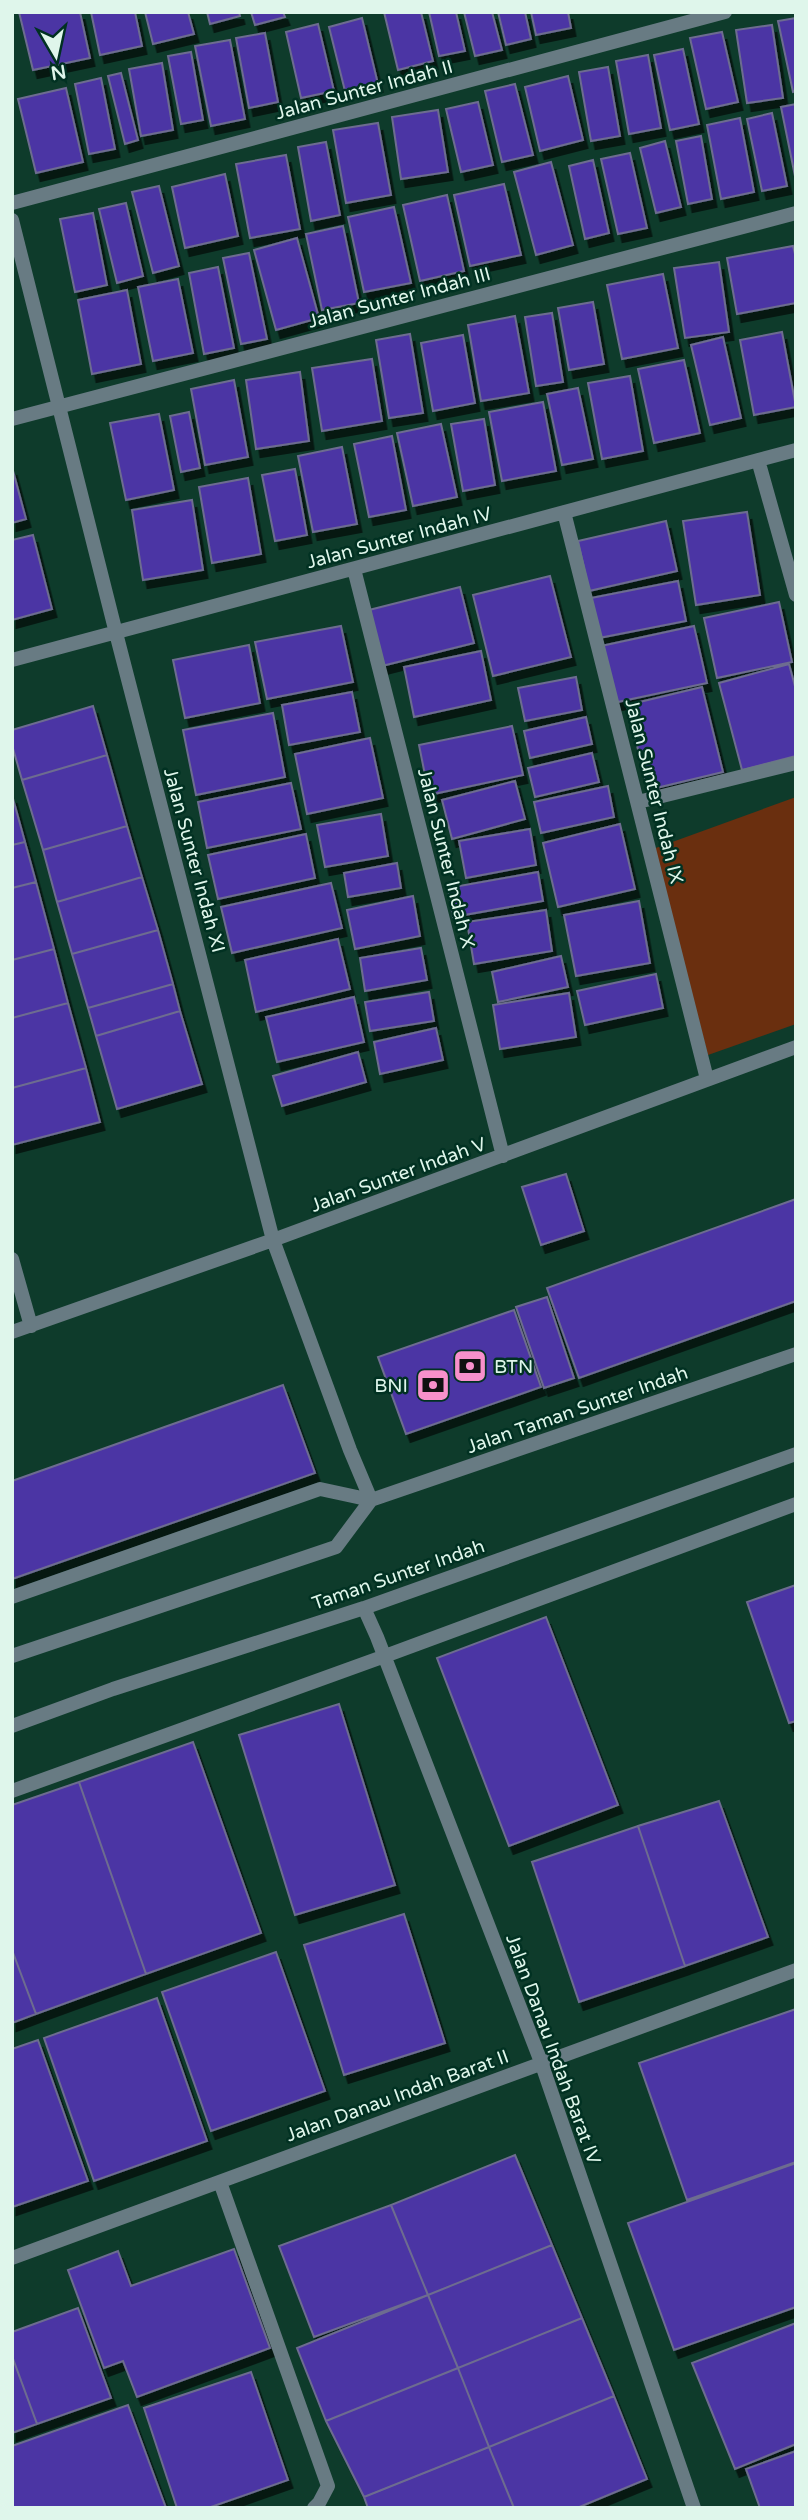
<svg xmlns="http://www.w3.org/2000/svg" width="808" height="2520" font-family="'Varela Round',sans-serif">
	<style>
		.green { fill: #6a2f0f }
		.building { fill: #4c35a4; stroke: #6d6c90; stroke-width: 2; filter: url(#shadow) }
		.lines { fill: none; stroke-linecap: round; stroke-linejoin: round }
		.minor { stroke: #687b83; stroke-width: 14 }
		.labels { text-anchor: middle; stroke-width: 5; stroke-linejoin: round; paint-order: stroke }
		.street-label { font-size: 19px; fill: #dff6eb; stroke: #013122 }
		.poi-label { font-size: 19px; fill: #dff6eb; stroke: #013122; text-anchor: start }
	</style>
	<defs>
		<filter id="shadow"><feDropShadow dx="4.5" dy="8" stdDeviation="0" flood-color="#0009"/></filter>
	</defs>
	<rect width="100%" height="100%" fill="#0e3b2b"/>
	<path class="green" d="M796,797v227l-88,31 -55,-206z"/>
	<path class="building" d="M19,12h61l10,46 -57,12z
		M91,12h44l7,34 -42,9z
		M145,12h43l6,22 -41,10z
		M207,12h32l1,4 -30,8z
		M251,12h32l2,5 -30,8z
		M384,12h37l12,49 -35,9z
		M429,12h27l9,39 -26,5z
		M464,12h28l10,38 -27,6z
		M498,12h27l6,27 -25,6z
		M531,12h37l3,16 -35,7z
		M362,18l16,66 -33,7 -16,-64z
		M796,18v73l-3,1 -15,-71z
		M318,24l16,67 -33,7 -15,-66z
		M772,25l11,73 -36,5 -11,-73z
		M722,32l16,70 -32,7 -16,-71z
		M265,33l13,69 -29,6 -13,-70z
		M230,40l15,79 -34,7 -16,-80z
		M683,49l16,75 -29,6 -16,-75z
		M191,52l12,68 -22,4 -13,-68z
		M648,55l13,73 -32,6 -13,-73z
		M162,63l11,67 -32,6 -12,-67z
		M608,67l12,69 -29,5 -12,-69z
		M121,73l17,67 -13,4 -17,-68z
		M568,76l15,64 -43,11 -15,-64z
		M101,78l14,71 -26,5 -14,-70z
		M515,84l18,71 -31,7 -17,-71z
		M66,88l17,74 -47,11 -18,-74z
		M478,102l15,63 -32,7 -15,-63z
		M796,104v77l-15,-74z
		M438,110l10,62 -47,7 -9,-62z
		M772,113l15,73 -25,5 -15,-72z
		M740,118l14,74 -33,7 -14,-74z
		M378,123l13,72 -45,8 -13,-73z
		M701,136l11,63 -24,5 -12,-63z
		M665,141l16,66 -25,6 -16,-65z
		M326,142l14,73 -29,6 -13,-74z
		M630,153l17,75 -29,6 -17,-75z
		M286,155l14,74 -50,9 -14,-74z
		M593,160l16,73 -24,6 -16,-73z
		M551,162l22,83 -37,10 -22,-83z
		M225,174l13,62 -53,12 -13,-61z
		M504,184l17,71 -51,11 -16,-71z
		M159,186l20,80 -26,7 -21,-81z
		M447,195l17,76 -44,10 -17,-76z
		M126,203l17,73 -26,7 -18,-74z
		M394,207l17,76 -47,9 -16,-75z
		M93,213l14,72 -32,7 -15,-73z
		M343,226l16,77 -37,7 -16,-76z
		M297,238l22,80 -43,12 -22,-80z
		M793,246l3,12v45l-59,11 -10,-56z
		M249,253l18,86 -26,5 -18,-86z
		M719,262l10,70 -44,6 -11,-70z
		M218,267l16,81 -30,6 -15,-81z
		M663,274l15,74 -56,11 -15,-74z
		M178,279l15,74 -40,8 -15,-74z
		M127,290l14,74 -49,10 -14,-74z
		M593,302l11,62 -35,6 -11,-62z
		M552,313l11,69 -27,4 -11,-69z
		M515,316l14,77 -48,8 -13,-76z
		M782,332l14,75 -42,8 -14,-75z
		M410,334l13,79 -34,5 -13,-78z
		M463,335l12,68 -42,8 -12,-68z
		M723,337l18,81 -31,7 -19,-80z
		M372,359l10,62 -60,10 -10,-63z
		M684,360l16,73 -46,10 -16,-74z
		M300,372l9,69 -53,8 -10,-69z
		M630,376l13,75 -41,8 -14,-76z
		M234,380l14,77 -43,8 -14,-76z
		M578,388l15,71 -31,6 -15,-71z
		M543,402l13,69 -54,10 -13,-69z
		M189,412l11,56 -19,4 -11,-56z
		M159,414l15,76 -48,10 -16,-77z
		M484,419l11,66 -32,6 -12,-67z
		M441,424l16,73 -44,9 -16,-73z
		M392,436l14,74 -37,7 -15,-73z
		M342,447l15,77 -44,8 -15,-76z
		M12,467l14,52 -14,4z
		M295,469l12,66 -32,6 -13,-66z
		M248,478l13,76 -49,9 -13,-76z
		M192,500l11,70 -60,10 -11,-70z
		M747,512l13,83 -64,10 -13,-84z
		M666,521l11,50 -88,20 -11,-50z
		M33,535l19,74 -40,11v-80z
		M550,576l21,81 -78,19 -20,-81z
		M678,581l8,40 -87,17 -8,-40z
		M460,587l14,56 -92,23 -13,-56z
		M779,602l13,60 -75,16 -13,-60z
		M341,626l12,56 -86,17 -12,-57z
		M694,626l13,57 -94,20 -12,-57z
		M249,645l11,58 -75,15 -12,-58z
		M481,651l10,49 -77,17 -10,-50z
		M789,664l7,26v66l-54,14 -23,-87z
		M576,677l6,33 -57,11 -7,-33z
		M702,687l21,85 -75,18 -21,-85z
		M352,692l8,40 -71,13 -7,-40z
		M93,706l14,49 -85,25 -10,-35v-15z
		M273,713l12,64 -89,18 -13,-65z
		M586,717l6,27 -62,14 -6,-27z
		M512,726l11,49 -94,20 -10,-50z
		M370,738l13,60 -76,16 -12,-60z
		M592,753l7,29 -64,15 -7,-29z
		M107,755l20,71 -84,24 -21,-70z
		M515,781l10,38 -73,20 -10,-39z
		M291,783l10,46 -94,19 -9,-46z
		M608,786l6,31 -73,16 -7,-31z
		M12,795l13,47 -13,3z
		M381,814l7,42 -63,11 -8,-42z
		M620,824l15,65 -77,18 -15,-64z
		M127,826l15,51 -85,25 -14,-52z
		M530,829l6,36 -70,13 -7,-37z
		M306,834l9,44 -97,21 -10,-44z
		M25,842l11,40 -24,6v-43z
		M397,863l4,25 -53,9 -4,-24z
		M538,872l5,29 -90,16 -5,-29z
		M142,877l16,53 -86,24 -15,-52z
		M36,882l18,67 -42,11v-72z
		M331,883l11,45 -110,25 -11,-46z
		M413,896l7,40 -65,13 -8,-39z
		M639,901l11,62 -74,13 -12,-61z
		M546,910l6,41 -78,13 -7,-42z
		M158,930l15,54 -85,24 -16,-54z
		M338,939l12,50 -94,23 -11,-52z
		M421,948l6,32 -62,11 -5,-33z
		M54,949l14,54 -56,15v-58z
		M561,956l7,31 -70,15 -6,-30z
		M656,974l7,34 -78,17 -8,-34z
		M173,984l7,27 -84,25 -8,-28z
		M429,992l5,29 -64,10 -5,-29z
		M569,993l7,44 -76,12 -7,-44z
		M354,997l10,45 -87,20 -11,-45z
		M68,1003l18,65 -74,20v-70z
		M180,1011l22,73 -85,25 -21,-73z
		M436,1028l7,32 -63,14 -6,-32z
		M358,1052l8,30 -84,24 -9,-30z
		M86,1068l14,54 -88,23v-57z
		M566,1174l18,57 -43,14 -19,-58z
		M796,1199v102l-217,77 -32,-90z
		M547,1297l27,81 -30,10 -28,-81z
		M514,1310l27,77 -135,47 -28,-77z
		M283,1385l32,88 -303,106v-98z
		M796,1585v136l-7,2 -42,-121z
		M546,1617l72,188 -109,41 -72,-188z
		M339,1704l56,181 -100,30 -56,-180z
		M193,1742l68,191 -115,41 -67,-192z
		M79,1782l67,192 -110,40 -24,-64v-145z
		M719,1801l49,136 -83,29 -47,-140z
		M638,1826l47,140 -106,36 -47,-140z
		M404,1914l41,129 -101,32 -40,-130z
		M12,1950l24,64 -24,9z
		M276,1952l49,139 -114,40 -49,-139z
		M157,1998l50,143 -113,40 -50,-143z
		M796,2009v153l-109,38 -48,-137z
		M38,2040l50,141 -76,26v-158z
		M515,2155l37,90 -124,50 -37,-90z
		M796,2163v144l-122,43 -46,-127z
		M391,2205l37,90 -114,42 -35,-91z
		M552,2245l30,73 -124,50 -30,-73z
		M234,2249l36,99 -133,49 -14,-36 -19,7 -36,-98 50,-19 13,35z
		M428,2295l30,73 -132,53 -29,-73z
		M78,2308l33,90 -74,26 -25,-68v-24z
		M582,2318l32,78 -125,51 -31,-79z
		M796,2323v121l-61,25 -43,-106z
		M12,2356l25,68 -25,9z
		M458,2368l31,79 -125,50 -38,-76z
		M251,2372l37,108 -80,28h-31l-33,-100z
		M614,2396l33,83 -70,29h-63l-25,-61z
		M128,2405l38,103h-154v-62z
		M489,2447l25,61h-146l-4,-11z
		M796,2451v57h-36l-14,-39z"/>
	<g class="lines">
		<path class="minor" d="M12,203l713,-191
			M12,220l104,413 157,607 77,210 21,50
			M12,419l784,-206
			M758,460l38,135
			M564,512l143,567
			M354,569l149,587
			M12,660l784,-210
			M638,802l158,-39
			M12,1259l19,67
			M12,1332l261,-92 523,-193
			M12,1597l308,-108 51,11 425,-146
			M364,1608l13,29 164,425 153,446
			M12,1656l324,-109 35,-47
			M12,1726l101,-37 251,-81 432,-154
			M12,1791l373,-135 411,-152
			M220,2182l108,304 -9,17 -5,5
			M12,2258l784,-288"/>
	</g>
	<defs>
		<g id="bank-square" transform="scale(1.75)"><rect x="-9" y="-9" width="18" height="18" rx="4" fill="#f890cb" stroke="#013122"/><path d="M-6-4H6V4H-6ZM0-2.3a2.3 2.3 0 1 0 0 4.6a2.3 2.3 0 1 0 0-4.6Z" fill="#111"/></g>
	</defs>
	<g fill-rule="evenodd">
		<use href="#bank-square" x="470" y="1366"/>
		<use href="#bank-square" x="433" y="1385"/>
	</g>
	<g class="labels">
		<g class="street-label">
			<text transform="translate(364 89) rotate(-15)" y="7">Jalan Sunter Indah II</text>
			<text transform="translate(399 297) rotate(-15)" y="7">Jalan Sunter Indah III</text>
			<text transform="translate(399 537) rotate(-15)" y="7">Jalan Sunter Indah IV</text>
			<text transform="translate(655 791) rotate(76)" y="7">Jalan Sunter Indah IX</text>
			<text transform="translate(447 858) rotate(76)" y="7">Jalan Sunter Indah X</text>
			<text transform="translate(195 860) rotate(75)" y="7">Jalan Sunter Indah XI</text>
			<text transform="translate(398 1174) rotate(-20)" y="7">Jalan Sunter Indah V</text>
			<text transform="translate(577 1409) rotate(-19)" y="7">Jalan Taman Sunter Indah</text>
			<text transform="translate(398 1574) rotate(-19)" y="7">Taman Sunter Indah</text>
			<text transform="translate(554 2049) rotate(70)" y="7">Jalan Danau Indah Barat IV</text>
			<text transform="translate(397 2095) rotate(-20)" y="7">Jalan Danau Indah Barat II</text>
		</g>
		<g class="poi-label">
			<text x="494" y="1373">BTN</text>
			<text x="408" y="1392" text-anchor="end">BNI</text>
		</g>
	</g>
	<rect width="808" height="2520" fill="none" stroke="#dff6eb" stroke-width="28"/>
	<g transform="translate(56 56) rotate(171)" stroke="#013122" stroke-width="5" paint-order="stroke">
	<path d="M0-5L12 26L0 18L-12 26Z" fill="#dff6eb"/>
	<text y="-10" font-size="19" font-weight="bold" text-anchor="middle" fill="#dff6eb">N</text>
	</g>
</svg>
